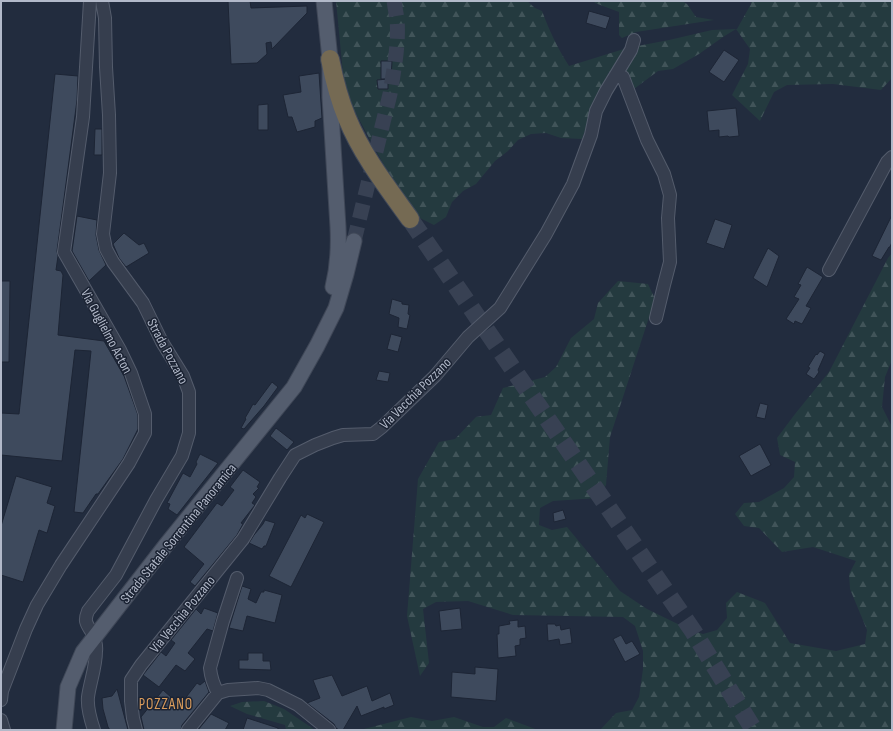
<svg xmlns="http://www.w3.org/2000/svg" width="893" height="731" font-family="'Sofia Sans Condensed',sans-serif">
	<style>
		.forest { fill: url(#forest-firs) }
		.building { fill: #3e4a5d; stroke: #1d2535 }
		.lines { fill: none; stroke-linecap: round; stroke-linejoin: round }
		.major-tunnel { stroke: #384153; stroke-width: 15; stroke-dasharray: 15 8; stroke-linecap: butt }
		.highway-tunnel { stroke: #384153; stroke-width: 18; stroke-dasharray: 18 9; stroke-linecap: butt }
		.minor-casing { stroke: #545c6c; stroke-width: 14 }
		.major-casing { stroke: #3f4757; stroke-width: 17 }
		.highway-casing { stroke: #414959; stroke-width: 20 }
		.minor { stroke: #363e4e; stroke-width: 12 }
		.major { stroke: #545d6e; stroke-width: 15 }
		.highway { stroke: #756a53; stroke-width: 18 }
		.labels { text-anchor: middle; stroke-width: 3; stroke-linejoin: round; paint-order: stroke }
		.street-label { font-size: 14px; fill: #b2b9c9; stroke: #1b2333 }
		.neighbourhood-label { font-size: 15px; letter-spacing: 1px; fill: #da9c5c; stroke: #1b2333 }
	</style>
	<defs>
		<pattern id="forest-firs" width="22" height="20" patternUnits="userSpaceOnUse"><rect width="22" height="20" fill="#243a3f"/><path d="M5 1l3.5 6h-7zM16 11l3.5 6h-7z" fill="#415459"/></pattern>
	</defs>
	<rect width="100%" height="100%" fill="#222c3e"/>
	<path class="forest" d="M336,1h191l8,7 7,3c7,19 16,38 27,55l58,-18 42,-8 43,-10 25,-1 14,-25v-3h141v77l-11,12 -48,-6 -46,1 -13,7 -14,29 -28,-26 16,-31 2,-15 -14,-20 -13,8 -24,17 -26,15 -15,2 -24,18 -12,-10 -13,-7 -12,25 -15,42 -21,-1 -15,-5 -15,1 -13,6 -10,11 -13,10 -19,23 -13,7 -11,11 -6,15 -12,8 -14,-7 -34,-49 -32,-59 -10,-26z
		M594,1h88l5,3 9,13 18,3 -78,12 -14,6 -3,-3v-23l-24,-9z
		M892,253v107l-7,17 -3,30 10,20v303h-292l16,-17 16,-3 7,-13 4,-28v-18l-8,-25 -12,-9 -110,-2 -45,-14 -32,1 -13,7 6,54 -9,13 -13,-60 11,-137 21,-37 16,-3 21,-22 15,-2 12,-27 42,-11 11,-10 15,-29 23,-19 4,-16 20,-22 30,3 7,15 -45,138 -4,48 -8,13 -45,3 -13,7 -1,17 13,5 15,-3 53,64 27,18 41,20 15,5 14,-4 10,-12 -1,-15 11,-11 28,11 25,40 46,8 29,-7 2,-14 -17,-41 -1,-15 7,-13 -43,-14 -31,5 -23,-24 -15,-2 -9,-12 9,-11 15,-1 25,-14 10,-11 1,-15 -15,-7 -3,-17 18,-24 34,-42 59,-114z
		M264,701l20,8 31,21h-29l-1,-5 -38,-11 -17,-8 12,-4z
		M411,717l21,4 22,-4 29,10h11l12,-9 32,12h-178z"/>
	<path class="building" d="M228,1h22l1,7 56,-2v7l-35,36 -1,-7 -5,1 1,11 -10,9 -26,1z
		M589,11l21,6 -4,12 -20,-6z
		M724,50l15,10 -15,22 -15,-10z
		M381,61h11l-1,18h-10z
		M319,73l3,45 -7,3v6l-18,5 -5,-15h-4l-5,-22 18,-3 -2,-16z
		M55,74l23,2 -1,24 -8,61 -12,90 1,5 -2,14 5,1 2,4 -5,60 46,6 20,35 14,39v14l-15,30 -25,35h-2l-13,19 -9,-1 17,-161 -16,-1 -13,111 -61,-6v-42l18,1z
		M388,79v10h-10l-1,-9z
		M268,104v26h-10v-25z
		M736,108l3,28 -10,1 -1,-1 -9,1v-7l-10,1 -2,-20z
		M95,129h7v26h-8z
		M892,215v27l-2,5h-1l-8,13 -9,-4z
		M77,216l20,4 -1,15 3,15 7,15 -17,16 -17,-30z
		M715,219l17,6 -8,24 -18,-6z
		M124,233l15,12 5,-2 5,10 -23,14 -7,-9 -6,-14z
		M768,248l11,8 -12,31 -14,-9z
		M807,267l16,10 -17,29 5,2 -9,16 -7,-3 -1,3 -8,-5 13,-20 -5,-2 7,-12 -3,-1z
		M1,281h9l-1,81h-8z
		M392,299l10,3v2l7,1 -1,9 2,1 -3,14 -9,-2 1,-9 -10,-4z
		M480,306l4,6 -8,8 -5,-8z
		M391,334l11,3 -4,15 -11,-3z
		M820,351l5,3 -7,16 1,2 -5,7 -8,-5 4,-6 -2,-1 8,-13 1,1z
		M379,371l11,2 -2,9 -12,-2z
		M272,382l6,5 -14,19 -20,23 -3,-1 5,-9 -1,-1 3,-5 5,-9 2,1z
		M760,403l8,2 -3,14 -9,-2z
		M276,428l18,14 -7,8 -17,-14z
		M760,444l11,21 -20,11 -12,-20z
		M200,454l18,9 -41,52 -9,-6 2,-5 -3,-1 16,-30 7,4 7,-13 -1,-2z
		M243,470l17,12 -3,5 2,1 -6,6 3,3 -4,6 3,2 -14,18 2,1 -6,11 -42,51 -5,-4 14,-18 -20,-17 33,-44 5,3 12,-16 -4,-3z
		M16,476l36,11 -5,16 8,3 -8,27 -8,-3 -16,52 -22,-7v-49z
		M563,510l3,9 -12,3 -1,-9z
		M307,514l17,8 -33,65 -22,-11 32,-61 4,3z
		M265,520l10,3 -9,23h-2l-2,3 -13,-6 5,-8 9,-11z
		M242,586l9,3 -3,10 8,4 5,-11h3v-2l18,5 -7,28 -28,-7 -4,15 -14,-3z
		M204,608l14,5 -5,18 -6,-2 -19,24 7,6 -10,12 -9,-6 -17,22 -16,-12 18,-23 5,4 9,-13 -4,-3 25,-31 5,5z
		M460,608l2,21 -21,2 -2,-20z
		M518,620v7l7,-1 1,12 -6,1v6l-5,1 1,10 -18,2 -1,-24h2v-8l11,-2 -1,-3z
		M547,624h8l1,2 4,-1 1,5 9,-2 2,15 -12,2 -1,-6 -11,2z
		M621,635l5,9 6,-3 8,13 -15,8 -12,-23z
		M248,653h15v8h7l1,9 -32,-1v-9h9z
		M475,667l23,2 -2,32 -45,-4 1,-25 23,2z
		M332,675l10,21 25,-10 5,15 18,-8 4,12 -10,4v-2l-23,9 -4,-10 -14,24h-4l-3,-2 -2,-4 -27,-21 13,-5 -7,-18z
		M205,681l4,11 -27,33 -1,5h-37l-3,-13 22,-27 17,15 17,-22 3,2z
		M117,689l11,41h-18l-2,-3 -5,-18 -1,-11 10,-2z
		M211,714l18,9 -4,7h-27z
		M247,718l31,10v2h-35z"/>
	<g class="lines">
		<path class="major-tunnel" d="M354,241l36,-147c4,-25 9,-50 7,-75 -1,-6 -2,-12 -3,-18"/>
		<path class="highway-tunnel" d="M410,219l283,412 61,99"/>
		<g class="minor-casing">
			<path id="minor" d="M615,77h8l24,63 17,34 6,21 -2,23 2,44 -6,23 -8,33
				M829,270l58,-108 5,-5
				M218,693c-5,-9 -7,-15 -8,-25l13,-47 14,-43
				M1,700l1,-9 24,-62 11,-24 24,-40 68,-102 16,-30v-19l-14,-41 -11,-23 -56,-98 19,-135 7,-116
				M1,720l3,10
				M94,730c-3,-9 -7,-23 -6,-33 2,-15 8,-30 8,-46 1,-6 -2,-15 -5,-20 -5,-8 -7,-10 -3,-20l28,-36 40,-75 26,-44 7,-23v-41l-6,-16 -21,-34 -19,-39 -30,-41 -7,-13 -3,-15 7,-61 -1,-58 -3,-48 -1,-49 -3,-17
				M136,730l-3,-12 -2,-17v-21l10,-15 102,-126 37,-61 15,-23 20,-10 18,-7 10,-3 30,-1 9,-7 53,-51 33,-39 32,-29 46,-74 27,-50 18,-49 5,-24 10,-20 25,-41 3,-10
				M188,730l30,-37 10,-3 30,-2 10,2 30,15 31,25"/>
		</g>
		<g class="major-casing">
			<path id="major" d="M324,1l6,58v38l8,130c1,21 0,40 -5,60
				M64,730l4,-43 15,-35 83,-107 128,-158 23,-41 19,-38 10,-34 8,-33"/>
		</g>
		<g class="highway-casing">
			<path id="highway" d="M330,59c4,20 9,40 17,59 15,37 40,69 63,101"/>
		</g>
		<use href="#minor" class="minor"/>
		<use href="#major" class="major"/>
		<use href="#highway" class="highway"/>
	</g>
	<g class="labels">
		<g class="street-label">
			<text transform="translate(107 331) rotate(62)" y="5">Via Guglielmo Acton</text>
			<text transform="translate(168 351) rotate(62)" y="5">Strada Pozzano</text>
			<text transform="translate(415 393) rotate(-45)" y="5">Via Vecchia Pozzano</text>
			<text transform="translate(178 533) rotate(-51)" y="5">Strada Statale Sorrentina Panoramica</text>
			<text transform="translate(182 614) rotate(-51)" y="5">Via Vecchia Pozzano</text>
		</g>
		<g class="neighbourhood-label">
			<text x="166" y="709">POZZANO</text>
		</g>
	</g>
	<rect width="893" height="731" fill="none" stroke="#b2b9c9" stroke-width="4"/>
</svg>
